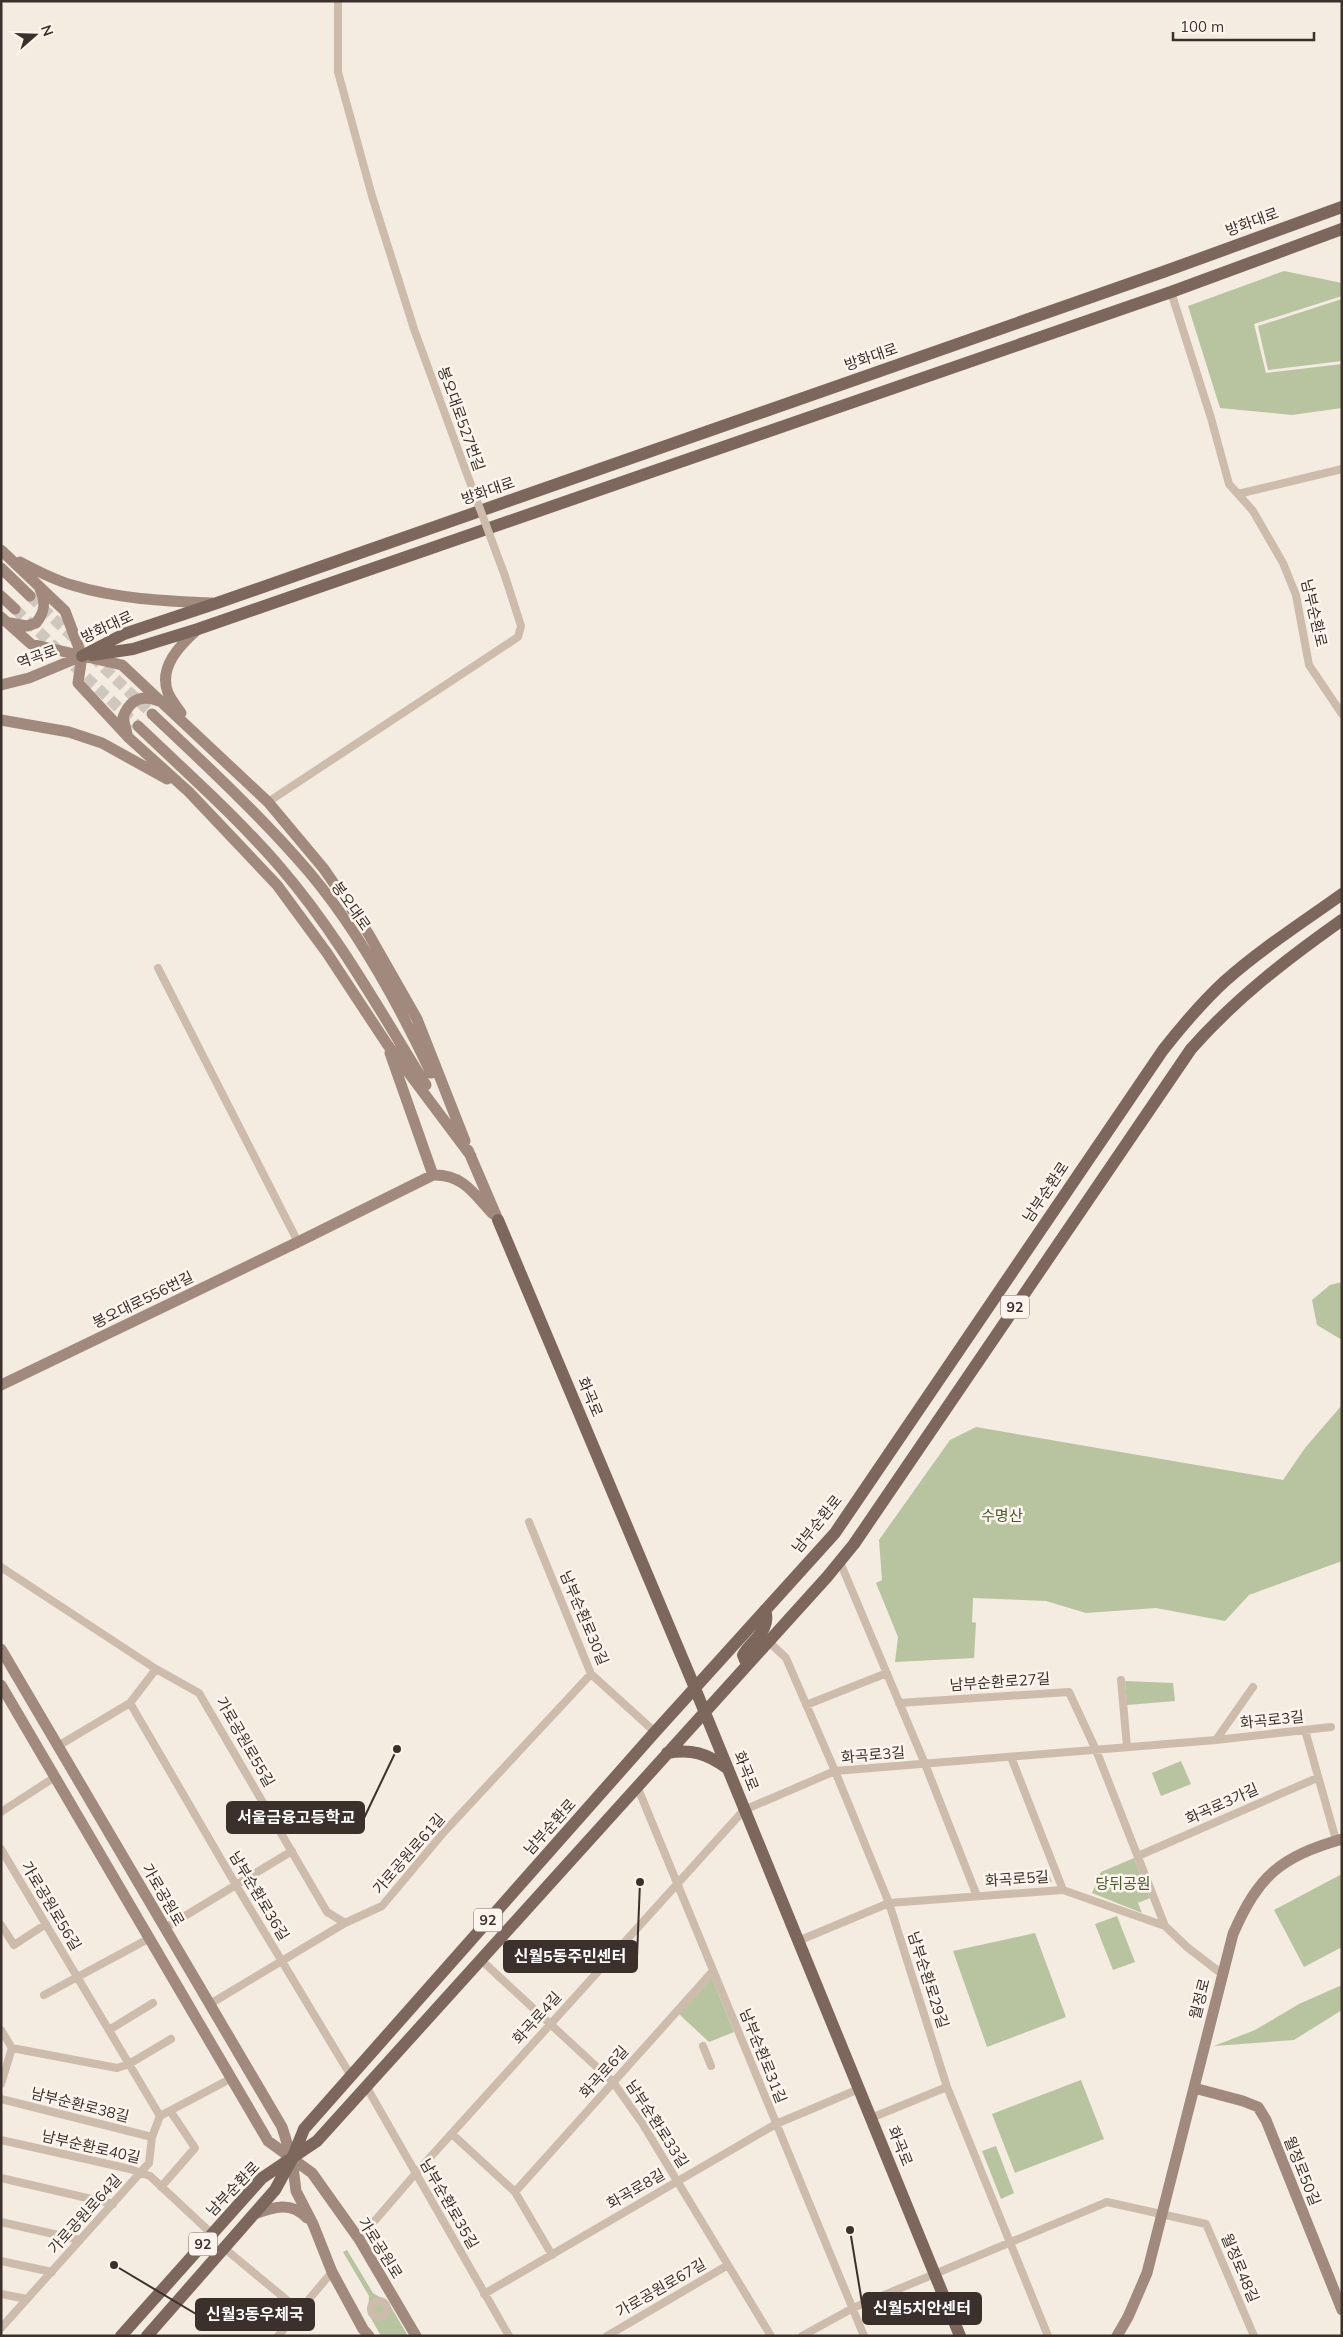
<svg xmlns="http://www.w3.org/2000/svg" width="1343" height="2337" font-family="Mulish,'Noto Sans KR',sans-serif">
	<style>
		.green { fill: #b8c4a0 }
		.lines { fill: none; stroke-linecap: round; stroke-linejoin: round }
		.secondary-tunnel { stroke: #cfc6bd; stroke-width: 11; stroke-dasharray: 11 5.5; stroke-linecap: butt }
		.street { stroke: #cdbbac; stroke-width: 8 }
		.secondary { stroke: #a18a7d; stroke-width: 11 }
		.primary { stroke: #7d675c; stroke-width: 12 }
		.street-bridge { stroke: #cdbbac; stroke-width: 8 }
		.labels { text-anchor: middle; stroke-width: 5; stroke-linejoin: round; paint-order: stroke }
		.shield { fill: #fbf5ee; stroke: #756b66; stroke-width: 1 }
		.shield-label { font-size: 14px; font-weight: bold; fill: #3b302b }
		.street-label { font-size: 15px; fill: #3b302b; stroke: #fbf5ee }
		.park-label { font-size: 15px; fill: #4a5a2e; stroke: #fbf5ee }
		.leader { fill: none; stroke: #3b302b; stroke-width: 2 }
		.callout-dot { fill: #3b302b; stroke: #fbf5ee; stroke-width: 2 }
		.callout { fill: #3b302b; stroke: #3b302b; stroke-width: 2 }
		.callout-label { font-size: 16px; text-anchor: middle; font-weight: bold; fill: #fff }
	</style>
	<rect width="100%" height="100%" fill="#f4ebe1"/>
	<path class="green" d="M1284,271l58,12v13l-88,28 12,49 76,-9v44l-50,7 -72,-7 -32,-102z
		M1342,299v62l-74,9 -10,-44z
		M1342,1282v58l-25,-15 -5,-25 18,-15z
		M1342,1405v156l-93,34 -24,26 -69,-13 -70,5 -40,-12 -73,-3 -1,24 4,1 -2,35 -79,4 3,-25 -22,-54 6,-3 -3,-40 71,-100 26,-13 307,53 22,-32z
		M1125,1681l48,2 2,18 -48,4z
		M1181,1761l10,23 -30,12 -9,-23z
		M1134,1858l16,40 -12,5 4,10 -50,-20 9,-21z
		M1047,1870l5,12 -27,3 -2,-6z
		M1342,1874v73l-38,20 -30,-57z
		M1117,1916l18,46 -22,8 -18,-46z
		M1035,1933l31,84 -79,30 -34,-96z
		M712,1978l22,54 -25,10 -30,-28z
		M1342,1985v25l-48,30 -80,6 41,-16 44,-26z
		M1081,2080l23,59 -89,34 -23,-59z
		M996,2146l18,47 -13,6 -19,-48z
		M347,2250l26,43 15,9 20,34h-27l-13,-23 1,-17 -26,-44z"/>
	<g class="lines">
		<path class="secondary-tunnel" d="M30,596l47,45
			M15,609l46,44
			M92,656l60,58
			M74,666l64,60"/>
		<path class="street" d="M338,1v71l34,124 42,133 50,137
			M1171,292l40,126 18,66 24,27 30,52 13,32 13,70 33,49
			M1238,494l104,-25
			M268,802l250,-165 3,-11 -16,-50
			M158,968l140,274
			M529,1522l62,152 64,58
			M840,1562l85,202 52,132
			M1,1567l155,102 43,24 128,219 18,11
			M768,1641l18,17 49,113 54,132 58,184 101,249
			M1121,1680l6,67
			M130,1703l106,182 115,191
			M899,1703l170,-11 27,58 69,176
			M806,1705l81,-32
			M1305,1730l31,110
			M1216,1740l37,-53
			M58,1746l72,-43 26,-34
			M1011,1757l52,133
			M637,1786l227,550
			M1,1812l54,-35
			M1,1849l159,267
			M1138,1856l179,-78
			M1,1925l13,20 32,-21
			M165,1928l127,-77
			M798,1941l91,-38 174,-13 102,36 22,21 35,27
			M480,1959l133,123 29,41 129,213
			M44,1995l106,-57
			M210,2004l135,-81 37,-17 62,-74 147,-158
			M1,2030l11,18 105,20 12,-4 42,-25
			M109,2030l44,-27
			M703,2046l8,20
			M1,2084l11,-36
			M366,2086l143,250
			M1,2099l151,38
			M871,2118l76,-31
			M452,2134l63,58 37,63
			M1,2140l129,29 20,7 62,58
			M1,2178l112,26
			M161,2187l34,-39 -24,-36
			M515,2192l198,-221
			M1,2222l79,18
			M359,2239l57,-66 328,-363 91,-39 381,-31 115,-13
			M224,2248l76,63
			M1,2261l51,11
			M1,2294l26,5
			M484,2294l292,-170 83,-35
			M371 2309a8 8 0 1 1 16 0a8 8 0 1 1-16 0Z
			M1,2328l148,-165 3,-26 8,-21 72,-38
			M278,2336l54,-64
			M607,2336l121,-71
			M802,2336l51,-28 254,-106 99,22 48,112"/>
		<path class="secondary" d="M1,550l64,61 17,45 -4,27 51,55 60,54 88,93 50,68 60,91 84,112
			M20,562c17,9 34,18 52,23 45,14 94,16 140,18
			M1,568l29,28
			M1,596l14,13
			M1,617l30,27 91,21 146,137 56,67 44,64 49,86 48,122
			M10,623l17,3 9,-3c9,-11 10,-21 4,-34
			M1,685l28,-7 53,-22
			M181,713c-4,-6 -10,-13 -13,-20 -10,-26 12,-48 30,-64
			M152,714c54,51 109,102 157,158 48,57 90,133 122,201
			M1,720l68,12 33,11 65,36
			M138,726c48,46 99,91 142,141 57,66 100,144 146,218
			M127,734l-4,-17c7,-17 18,-23 36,-16
			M390,1053l43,122
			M468,1150l30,70
			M1,1385l297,-143 135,-67c30,-1 41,19 60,39
			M1,1649l281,478 10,32 4,32 17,33 19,48 31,57 6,7
			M1,1685l267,456 44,32 47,66 57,97
			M1194,2088l49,13 15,6 8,13 76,190
			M254,2214c20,-7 37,-13 53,4
			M1117,2336l11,-19 19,-44 86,-339c26,-59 47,-77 109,-95"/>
		<path class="primary" d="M92,655l41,-6 65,-20 973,-337 171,-63
			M82,656l42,-22 93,-31 946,-331 179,-65
			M498,1220l194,461 268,655
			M751,1660h-6l-2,-5c8,-15 29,-24 22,-45
			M667,1753c25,-4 39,0 60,15
			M121,2336l141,-158 55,-37 510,-564 27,-33 337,-495c45,-51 96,-90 151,-129
			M147,2336l128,-146 17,-31 12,-30 351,-397 180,-199 328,-483c19,-24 39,-48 62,-69 36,-32 78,-59 117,-87"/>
		<path class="street-bridge" d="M464,466l41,110"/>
	</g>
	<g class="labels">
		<g class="shield">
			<rect x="1001" y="1295.5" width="28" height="23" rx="4"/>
			<rect x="474" y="1908.5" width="28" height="23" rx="4"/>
			<rect x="189" y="2232.5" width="28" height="23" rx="4"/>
		</g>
		<g class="shield-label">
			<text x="1015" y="1312">92</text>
			<text x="488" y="1925">92</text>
			<text x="203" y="2249">92</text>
		</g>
		<g class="street-label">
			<text transform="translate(1252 222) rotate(-20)" y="5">방화대로</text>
			<text transform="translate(871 357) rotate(-19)" y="5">방화대로</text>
			<text transform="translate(461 419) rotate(70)" y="5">봉오대로527번길</text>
			<text transform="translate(488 491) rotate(-19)" y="5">방화대로</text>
			<text transform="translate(1314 613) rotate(77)" y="5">남부순환로</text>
			<text transform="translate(107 627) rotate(-25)" y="5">방화대로</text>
			<text transform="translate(37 657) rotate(-20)" y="5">역곡로</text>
			<text transform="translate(351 906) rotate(55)" y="5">봉오대로</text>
			<text transform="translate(1046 1192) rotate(-56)" y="5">남부순환로</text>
			<text transform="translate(143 1300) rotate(-26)" y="5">봉오대로556번길</text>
			<text transform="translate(590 1397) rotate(67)" y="5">화곡로</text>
			<text transform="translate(817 1524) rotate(-51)" y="5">남부순환로</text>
			<text transform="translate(584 1618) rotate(67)" y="5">남부순환로30길</text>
			<text transform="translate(1000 1682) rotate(-4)" y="5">남부순환로27길</text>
			<text transform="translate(1272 1720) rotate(-6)" y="5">화곡로3길</text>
			<text transform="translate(245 1742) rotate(60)" y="5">가로공원로55길</text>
			<text transform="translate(873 1755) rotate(-5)" y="5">화곡로3길</text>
			<text transform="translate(746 1771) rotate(68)" y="5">화곡로</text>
			<text transform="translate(1222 1804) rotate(-24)" y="5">화곡로3가길</text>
			<text transform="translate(550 1827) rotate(-48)" y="5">남부순환로</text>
			<text transform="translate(409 1854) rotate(-49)" y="5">가로공원로61길</text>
			<text transform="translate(1017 1879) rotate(-4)" y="5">화곡로5길</text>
			<text transform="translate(163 1895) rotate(60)" y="5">가로공원로</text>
			<text transform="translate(259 1896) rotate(59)" y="5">남부순환로36길</text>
			<text transform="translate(51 1906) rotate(59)" y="5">가로공원로56길</text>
			<text transform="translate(928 1980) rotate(72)" y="5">남부순환로29길</text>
			<text transform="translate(1200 1999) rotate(-76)" y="5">월정로</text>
			<text transform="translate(537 2018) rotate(-48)" y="5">화곡로4길</text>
			<text transform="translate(763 2056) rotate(68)" y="5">남부순환로31길</text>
			<text transform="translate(604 2072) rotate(-48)" y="5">화곡로6길</text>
			<text transform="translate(80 2105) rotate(14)" y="5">남부순환로38길</text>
			<text transform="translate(657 2124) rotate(57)" y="5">남부순환로33길</text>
			<text transform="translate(900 2146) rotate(68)" y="5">화곡로</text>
			<text transform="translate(91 2147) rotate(13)" y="5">남부순환로40길</text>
			<text transform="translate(1302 2171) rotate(68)" y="5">월정로50길</text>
			<text transform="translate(233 2189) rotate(-46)" y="5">남부순환로</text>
			<text transform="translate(636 2189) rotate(-30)" y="5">화곡로8길</text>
			<text transform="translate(449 2204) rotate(60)" y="5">남부순환로35길</text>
			<text transform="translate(85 2214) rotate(-48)" y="5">가로공원로64길</text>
			<text transform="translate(380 2248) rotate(58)" y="5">가로공원로</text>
			<text transform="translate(1240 2268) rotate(67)" y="5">월정로48길</text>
			<text transform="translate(661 2288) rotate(-30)" y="5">가로공원로67길</text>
		</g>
		<g class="park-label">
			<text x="1002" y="1521">수명산</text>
			<text x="1123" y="1889">당뒤공원</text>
		</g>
	</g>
	<path class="leader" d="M397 1749L364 1818M640 1882L637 1957M850 2230L863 2309M114 2265L196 2314"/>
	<g class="callout-dot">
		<circle cx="397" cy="1749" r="5"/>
		<circle cx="640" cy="1882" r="5"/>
		<circle cx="850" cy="2230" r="5"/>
		<circle cx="114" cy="2265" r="5"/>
	</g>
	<g class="callout">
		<rect x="227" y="1802" width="137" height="31" rx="5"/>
		<rect x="504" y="1941" width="133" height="31" rx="5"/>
		<rect x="863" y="2293" width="118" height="31" rx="5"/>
		<rect x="196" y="2299" width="118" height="31" rx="5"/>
	</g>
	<g class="callout-label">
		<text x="296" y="1823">서울금융고등학교</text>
		<text x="570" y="1962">신월5동주민센터</text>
		<text x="922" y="2314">신월5치안센터</text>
		<text x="255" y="2320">신월3동우체국</text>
	</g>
	<rect width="1343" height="2337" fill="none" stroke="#3b302b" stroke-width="5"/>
	<g transform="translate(35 35) rotate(70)" stroke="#fbf5ee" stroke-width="4" paint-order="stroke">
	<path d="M0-4L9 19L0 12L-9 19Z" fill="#3b302b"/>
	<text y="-8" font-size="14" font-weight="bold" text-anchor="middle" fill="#3b302b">N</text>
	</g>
	<path d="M1173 32v8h141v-8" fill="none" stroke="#3b302b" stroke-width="2.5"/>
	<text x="1180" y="32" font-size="15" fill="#3b302b" stroke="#fbf5ee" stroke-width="4" paint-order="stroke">100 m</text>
</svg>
